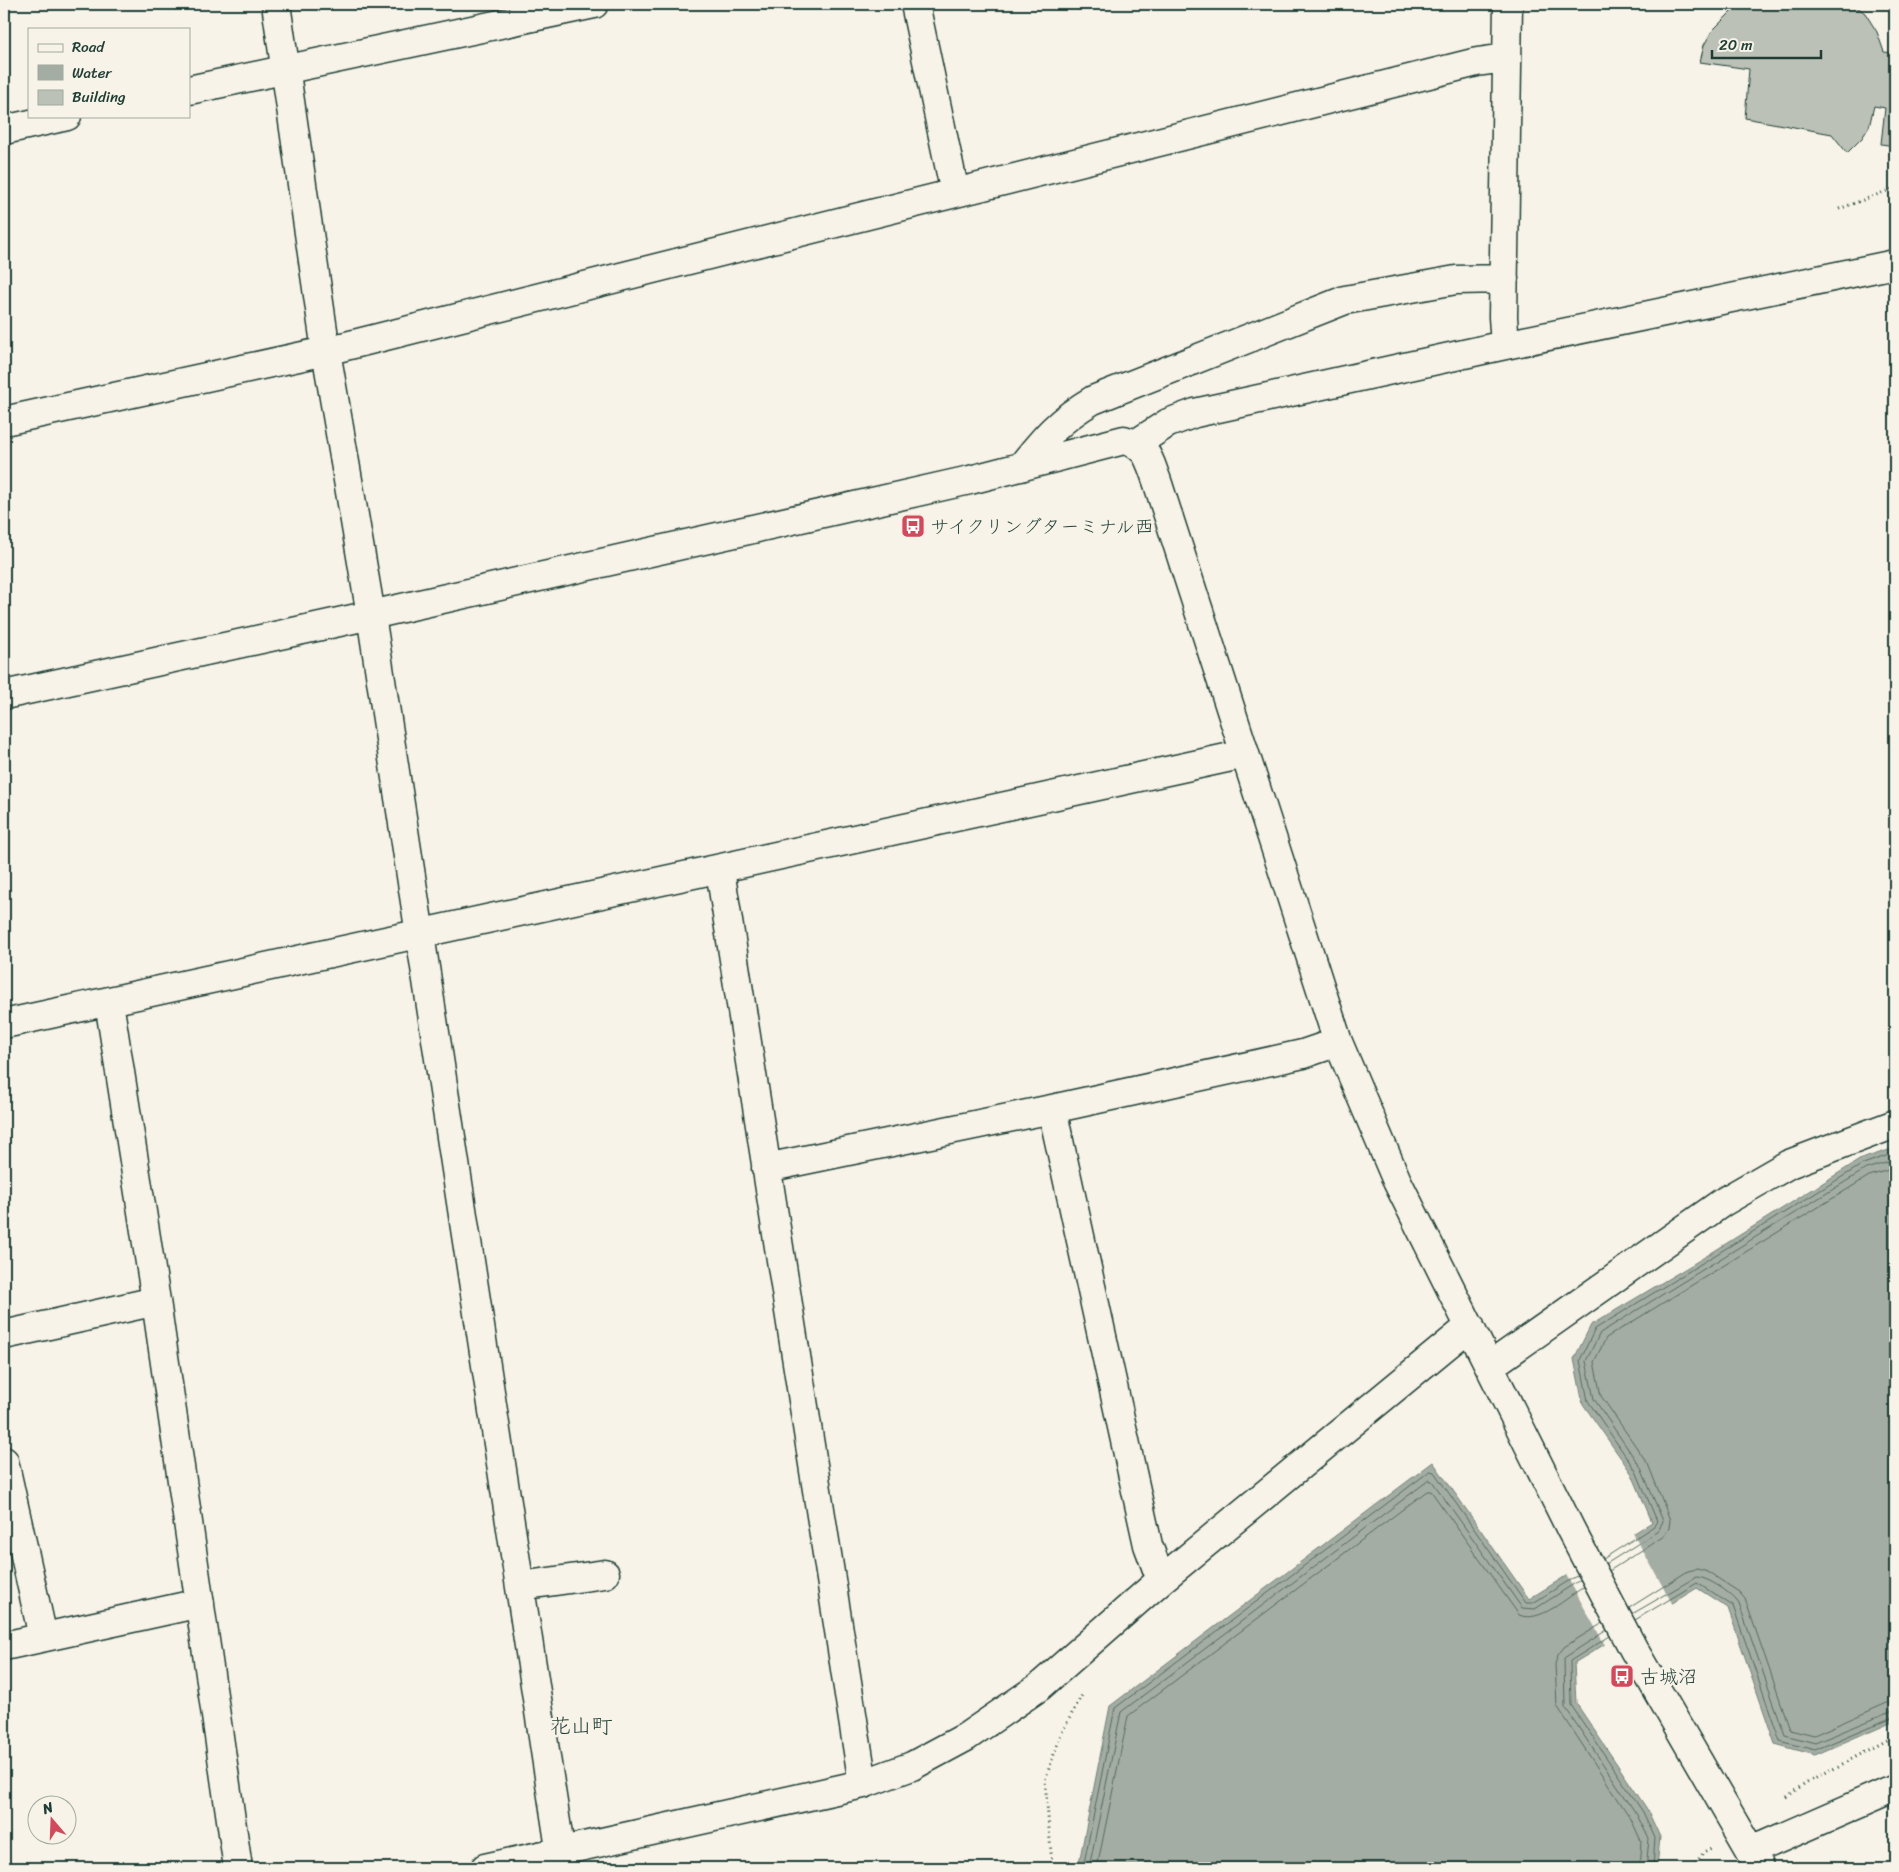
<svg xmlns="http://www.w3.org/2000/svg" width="1899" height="1872" font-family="Sriracha,'Klee One',sans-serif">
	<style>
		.water { fill: #a4ada3; stroke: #6f8077 }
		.pier { fill: #f7f3e8 }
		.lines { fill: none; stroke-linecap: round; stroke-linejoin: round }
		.shore { stroke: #546a60; stroke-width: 1 }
		.building { fill: #bbc1b6; stroke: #1f3d34 }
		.minor-casing { stroke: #1f3d34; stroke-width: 31 }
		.path { stroke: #1f3d34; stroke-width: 3; stroke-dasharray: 1 4; stroke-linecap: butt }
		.minor { stroke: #f7f3e8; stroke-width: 28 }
		.labels { text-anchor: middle; stroke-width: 4.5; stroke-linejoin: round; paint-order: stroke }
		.poi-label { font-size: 19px; fill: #1f3d34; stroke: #f7f3e8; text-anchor: start }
		.quarter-label { font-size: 21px; fill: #1f3d34; stroke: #f7f3e8 }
	</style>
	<rect width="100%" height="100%" fill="#f7f3e8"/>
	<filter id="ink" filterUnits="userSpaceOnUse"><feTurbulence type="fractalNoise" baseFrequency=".02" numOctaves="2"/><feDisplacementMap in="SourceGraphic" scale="10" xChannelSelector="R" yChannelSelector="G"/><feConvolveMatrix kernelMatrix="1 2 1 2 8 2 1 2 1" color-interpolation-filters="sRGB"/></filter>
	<g filter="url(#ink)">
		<path class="water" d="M1895,1148v572l-80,35 -40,-11 -47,-136 -31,-20 -123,75 2,40 71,106 13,28 -3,31h-579l32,-162 323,-244 96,137 123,-77 -20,-48 -49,-70 -9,-45 17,-34 117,-70 153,-96z"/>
		<path class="pier" d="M1632,1531l41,74 -67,42 -41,-74z"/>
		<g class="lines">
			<path class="shore" d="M1603,1559l51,-33 3,-5 -21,-50 -48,-70 -8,-41 15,-31 268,-165 32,-11
				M1606,1564l52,-33 5,-10 -22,-53 -47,-69 -8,-38 14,-28 266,-164 29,-9
				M1609,1571l55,-35 5,-8 1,-8 -22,-56 -47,-68 -7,-34 12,-24 263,-162 26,-8
				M1629,1608l59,-37 9,-2 11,3 31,20 6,7 45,130 24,6 73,-32 8,-1
				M1632,1614l64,-37c12,0 37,17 43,27l46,131 30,8 80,-33
				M1635,1620l62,-37 36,23 47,135 35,9 80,-34
				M1603,1623l-39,24 -6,8 -3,9 2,42 74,113 10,22 -2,27
				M1607,1630l-43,28 1,49 72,108 12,24 -3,29
				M1610,1636l-40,25 1,44 72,107 12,26 -2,30
				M1083,1868l32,-160 315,-237 4,1 92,131h7l45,-28
				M1089,1868l32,-156 308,-232 3,1 90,127 13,1 45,-29
				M1097,1868l31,-152 299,-225h4l88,124c21,9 48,-18 65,-28"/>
		</g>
		<path class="building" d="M1739,4h114l12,9 12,19 7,20 11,1v93l-14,-2 4,-36 -11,-2 -5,21 -7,11 -15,15 -15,-19 -87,-16 4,-49 -49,-7 4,-17 8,-14z"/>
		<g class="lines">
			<g class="minor-casing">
				<path id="minor" d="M276,4l50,347 45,264 192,1253
					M915,4l40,189
					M189,90l405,-86
					M4,130l63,-14
					M1505,345l-2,-28 5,-313
					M4,421l322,-70 1151,-289 29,-4
					M1137,443l31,-20 27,-10 310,-68 390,-81
					M1021,467c24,-30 38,-47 72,-67l252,-100 111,-20 48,-1
					M4,695l367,-80 599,-135 154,-40c24,6 25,20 33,41l181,561 59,139 174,349 63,120 126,218
					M720,870l143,914
					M109,1002l47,299 82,567
					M4,1024l1241,-270
					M1052,1109l96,436 13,35
					M766,1168l286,-59 251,-55 35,-12
					M4,1335l152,-34
					M1490,1366l233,-164 66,-38 106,-40
					M4,1461l39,176
					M520,1586l85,-12
					M4,1646l196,-43
					M1751,1851l144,-63
					M485,1868l378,-84 49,-18 54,-29 73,-50 122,-107 309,-254"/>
			</g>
			<path class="path" d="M1839,209l56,-21
				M1787,1798l18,-14 90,-48
				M1050,1868l2,-4 -7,-84 16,-46 21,-39
				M1693,1868l11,-15 7,-4"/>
			<use href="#minor" class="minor"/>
		</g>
	</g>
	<defs>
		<g id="bus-square" transform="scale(1.25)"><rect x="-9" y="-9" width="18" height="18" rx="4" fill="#d1495b" stroke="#f7f3e8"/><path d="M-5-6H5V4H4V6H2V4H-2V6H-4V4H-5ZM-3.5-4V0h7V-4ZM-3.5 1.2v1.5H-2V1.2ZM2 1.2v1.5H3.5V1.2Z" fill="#fff"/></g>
	</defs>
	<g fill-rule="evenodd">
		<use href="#bus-square" x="913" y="526"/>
		<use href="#bus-square" x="1622" y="1676"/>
	</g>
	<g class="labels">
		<g class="poi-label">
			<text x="930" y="533">サイクリングターミナル西</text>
			<text x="1640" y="1683">古城沼</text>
		</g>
		<g class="quarter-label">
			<text x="581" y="1733">花山町</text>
		</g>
	</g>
	<rect width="1899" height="1872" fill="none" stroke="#f7f3e8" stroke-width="20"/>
	<rect x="10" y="10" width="1879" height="1852" fill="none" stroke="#1f3d34" stroke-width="2" filter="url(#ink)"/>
	<rect x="28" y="28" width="162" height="90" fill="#f7f3e8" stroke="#a1aaa0"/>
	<rect x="38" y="44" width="25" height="8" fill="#f7f3e8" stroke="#a1aaa0"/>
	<text x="72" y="52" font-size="15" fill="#1f3d34">Road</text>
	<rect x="38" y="65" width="25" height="15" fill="#a4ada3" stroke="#a1aaa0"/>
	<text x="72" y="78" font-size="15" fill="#1f3d34">Water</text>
	<rect x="38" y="90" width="25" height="15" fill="#bbc1b6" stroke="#a1aaa0"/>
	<text x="72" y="102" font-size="15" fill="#1f3d34">Building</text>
	<g transform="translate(52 1820) rotate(341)"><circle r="24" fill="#f7f3e8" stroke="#a1aaa0"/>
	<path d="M0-4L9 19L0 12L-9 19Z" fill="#d1495b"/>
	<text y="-8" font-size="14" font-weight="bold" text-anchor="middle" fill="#1f3d34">N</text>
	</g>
	<path d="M1712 50v8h109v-8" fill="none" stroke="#1f3d34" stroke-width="2.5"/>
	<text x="1719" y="50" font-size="15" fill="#1f3d34" stroke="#f7f3e8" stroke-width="4" paint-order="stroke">20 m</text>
</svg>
